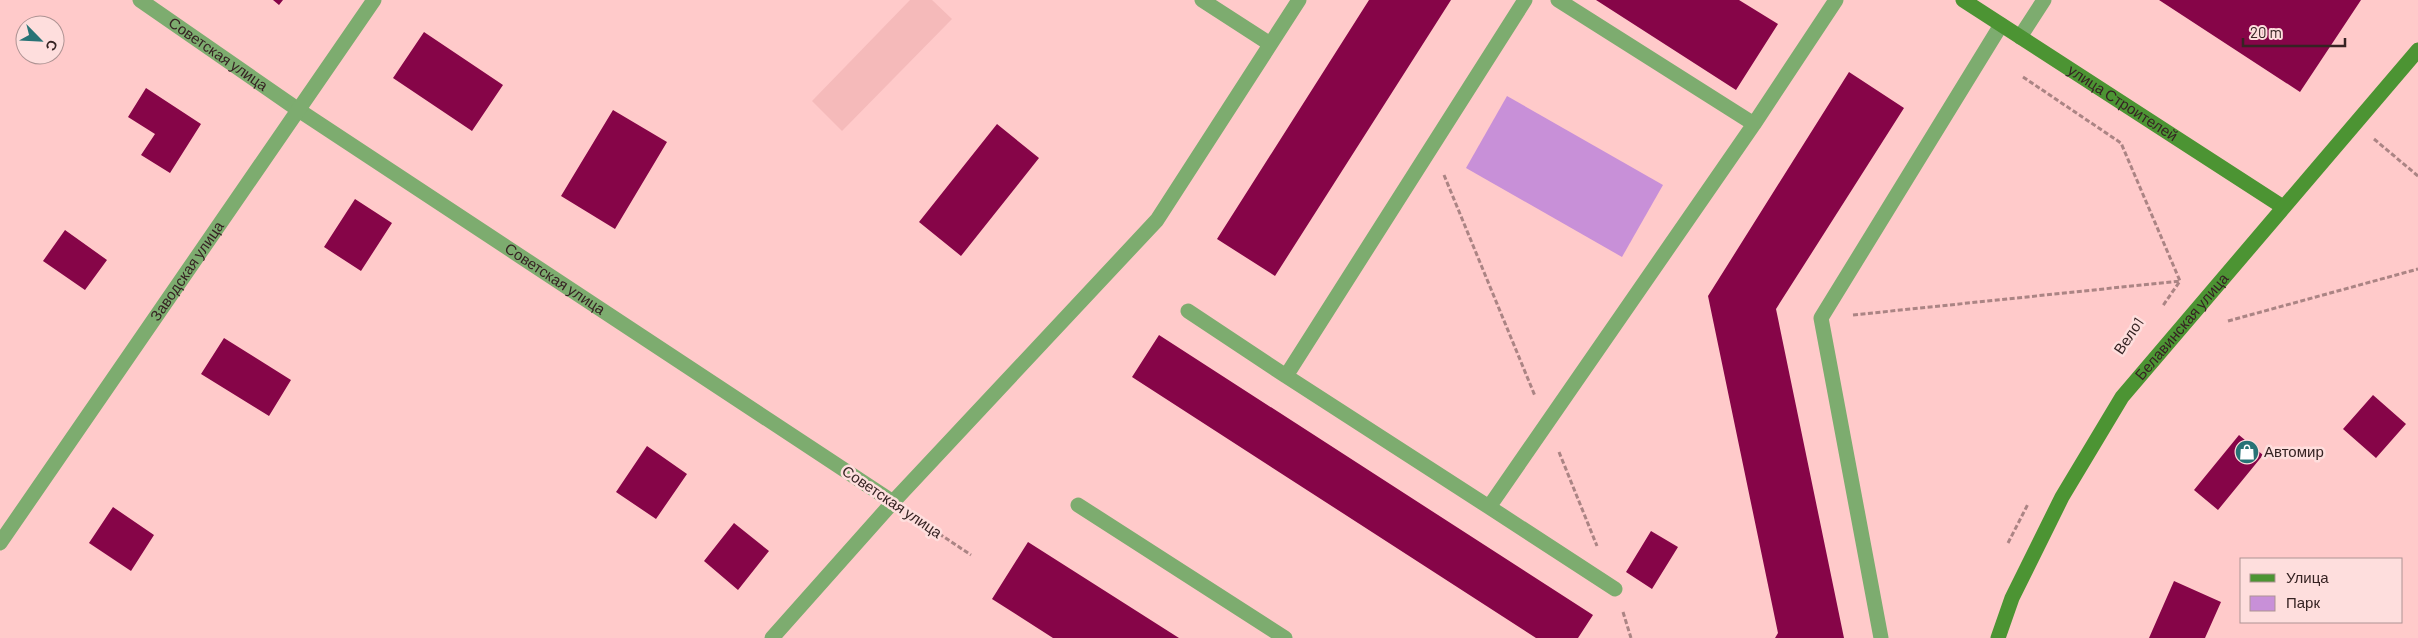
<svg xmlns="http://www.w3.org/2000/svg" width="2418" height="638" font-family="Barlow,sans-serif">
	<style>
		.built { fill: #f5baba }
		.green { fill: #c890d8 }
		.building { fill: #860548 }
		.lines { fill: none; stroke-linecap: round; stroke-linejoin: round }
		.path { stroke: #ab8484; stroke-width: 3; stroke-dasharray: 5 2.5; stroke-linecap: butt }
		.lane { stroke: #7dac6f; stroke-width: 15 }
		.street { stroke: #7dac6f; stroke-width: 15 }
		.secondary { stroke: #4c9433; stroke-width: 15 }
		.labels { text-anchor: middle; stroke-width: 5; stroke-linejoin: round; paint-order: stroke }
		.street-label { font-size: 15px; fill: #362323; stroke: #fededd }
		.poi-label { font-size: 15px; fill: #362323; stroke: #fededd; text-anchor: start }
	</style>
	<rect width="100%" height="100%" fill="#ffcaca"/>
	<path class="built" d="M910,0h22l20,19 -110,112 -30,-30z"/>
	<path class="green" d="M1507,96l156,89 -41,72 -156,-89z"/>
	<path class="building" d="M273,0h10l-4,5z
		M1369,0h82l-176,276 -58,-37z
		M1596,0h143l39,24 -42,66z
		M2159,0h202l-61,92z
		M424,32l79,53 -31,46 -79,-53z
		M1849,72l55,36 -128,201 68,329h-69l3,-5 -70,-337z
		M146,88l55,36 -31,49 -29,-18 14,-21 -27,-17z
		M613,110l54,32 -52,87 -54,-33z
		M997,124l42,34 -78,98 -42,-34z
		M355,199l37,24 -31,48 -37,-24z
		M65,230l42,30 -22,30 -42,-29z
		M1159,335l434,280 -15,23h-42l-404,-261z
		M224,338l67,42 -22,36 -68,-42z
		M2373,395l33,29 -30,34 -33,-29z
		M2239,435l24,20 -45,55 -24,-20z
		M647,446l40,28 -31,45 -40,-27z
		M113,507l41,28 -23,36 -42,-28z
		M734,523l35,28 -31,39 -34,-29z
		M1651,531l27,16 -26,42 -26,-17z
		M1028,542l151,96h-126l-61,-39z
		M2174,581l47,21 -16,36h-56z"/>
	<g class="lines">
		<path class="path" d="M2023,77l98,66 59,138 -18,26
			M2374,139l44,37
			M1444,175l91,221
			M1853,315l327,-34
			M2228,321l190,-52
			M1559,452l38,94
			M914,517l57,38
			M2008,543l20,-39
			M1623,612l8,26"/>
		<path class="lane" d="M1202,0l68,44
			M1558,0l196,124 82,-124
			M2020,37l24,-37
			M1188,311l98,65
			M1078,505l207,133
			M1489,507l-203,-131 239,-376
			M1615,589l-126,-82 265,-383
			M772,638l121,-136 264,-282 142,-220
			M1881,638l-60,-320 180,-293"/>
		<g class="street">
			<path id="s1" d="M140,0l160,111 593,391"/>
			<path id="s2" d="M0,543l374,-543"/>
		</g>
		<g class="secondary">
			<path id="s3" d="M1963,0l320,207"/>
			<path id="s4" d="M1998,638l14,-40 50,-101 60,-100 296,-347"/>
		</g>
	</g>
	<defs>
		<g id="shop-disc" transform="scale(1.25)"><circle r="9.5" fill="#287376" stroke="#fededd"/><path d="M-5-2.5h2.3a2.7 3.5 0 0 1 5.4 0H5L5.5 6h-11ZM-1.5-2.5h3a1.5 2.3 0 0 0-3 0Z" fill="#fff"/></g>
	</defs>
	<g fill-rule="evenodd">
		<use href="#shop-disc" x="2247" y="452"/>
	</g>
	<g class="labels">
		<g class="street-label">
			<text dy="5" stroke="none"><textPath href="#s1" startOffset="95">Советская улица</textPath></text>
			<text dy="5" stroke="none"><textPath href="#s3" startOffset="190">улица Строителей</textPath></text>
			<text dy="5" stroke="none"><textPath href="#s2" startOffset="330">Заводская улица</textPath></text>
			<text dy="5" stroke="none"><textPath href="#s1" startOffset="500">Советская улица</textPath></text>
			<text dy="5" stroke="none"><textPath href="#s4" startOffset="364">Белавинская улица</textPath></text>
			<text transform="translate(2129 336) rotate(-56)" y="5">Вело1</text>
			<text transform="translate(892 502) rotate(34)" y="5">Советская улица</text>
		</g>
		<g class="poi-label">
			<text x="2264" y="457">Автомир</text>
		</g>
	</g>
	<rect x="2240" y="558" width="162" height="65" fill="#fededd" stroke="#ae9393"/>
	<rect x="2250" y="574" width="25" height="8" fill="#4c9433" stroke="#ae9393"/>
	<text x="2286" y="583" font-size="15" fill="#362323">Улица</text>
	<rect x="2250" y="596" width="25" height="15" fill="#c890d8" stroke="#ae9393"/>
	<text x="2286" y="608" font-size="15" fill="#362323">Парк</text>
	<g transform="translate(40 40) rotate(114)"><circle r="24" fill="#fededd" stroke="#ae9393"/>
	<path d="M0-4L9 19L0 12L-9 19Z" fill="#287376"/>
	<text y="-8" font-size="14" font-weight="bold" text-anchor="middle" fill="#362323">С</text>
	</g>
	<path d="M2243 38v8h102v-8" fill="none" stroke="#362323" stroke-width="2.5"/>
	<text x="2250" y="38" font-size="15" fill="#362323" stroke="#fededd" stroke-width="4" paint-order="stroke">20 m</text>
</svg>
